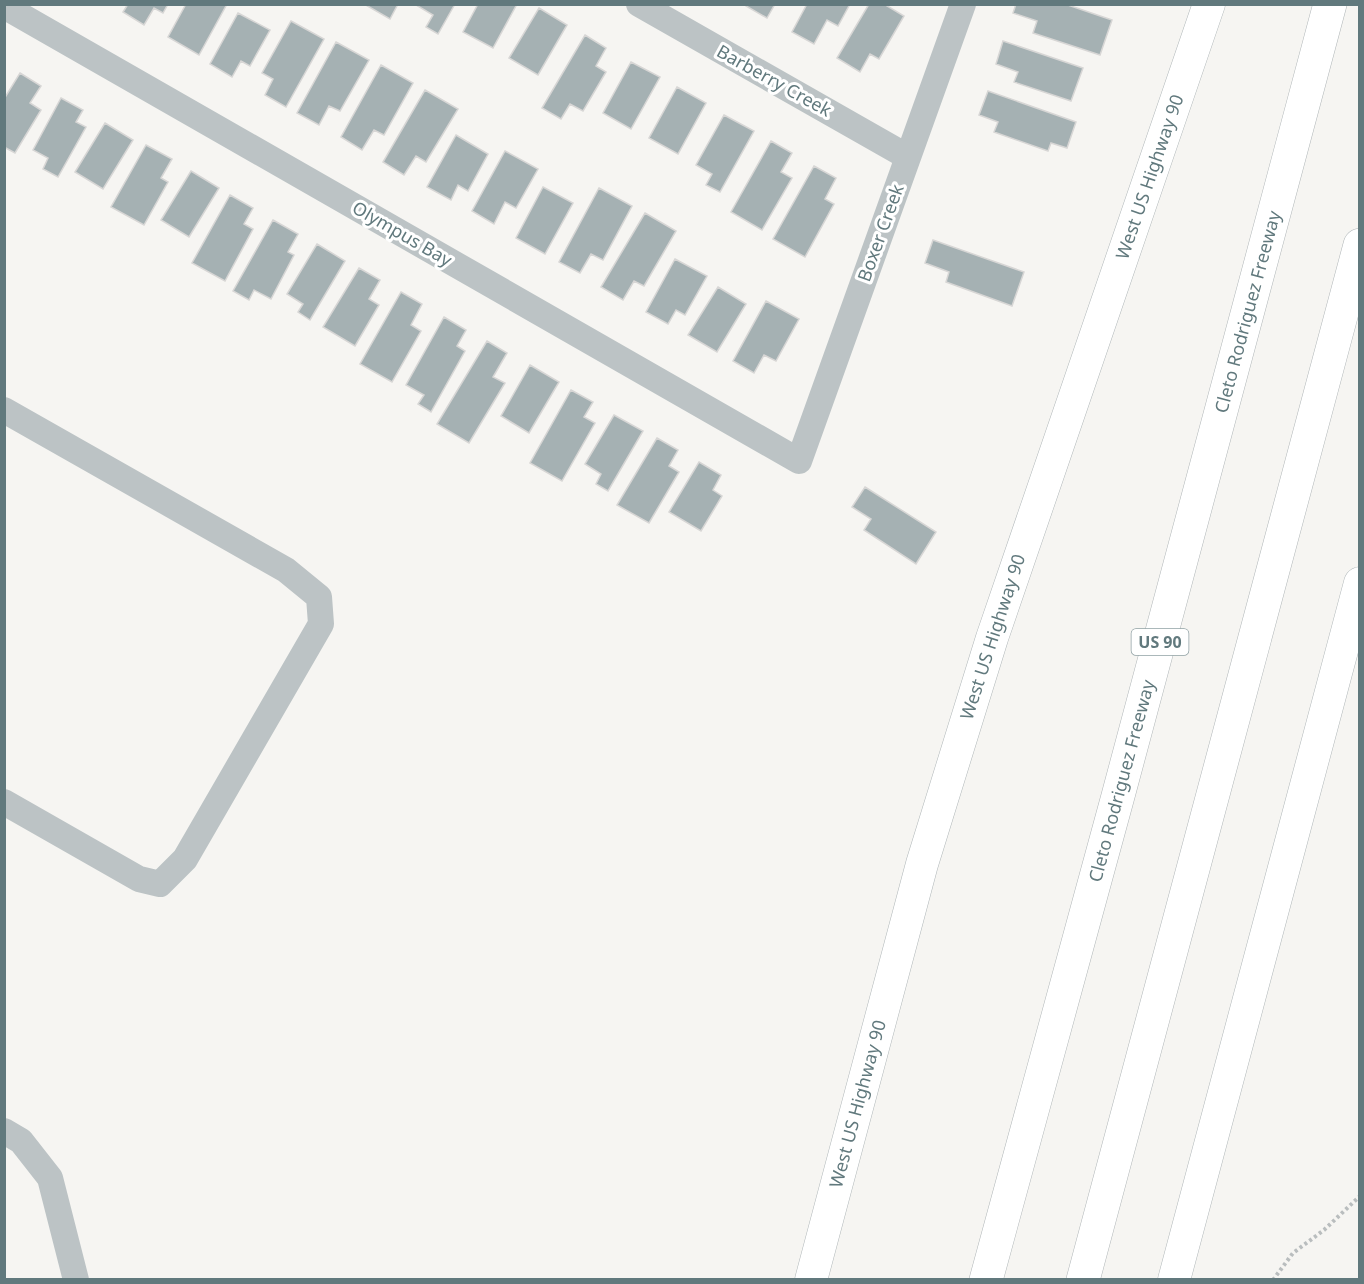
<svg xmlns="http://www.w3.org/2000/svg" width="1364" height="1284" font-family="'Noto Sans',sans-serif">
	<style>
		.building { fill: #a5b1b3; stroke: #d7d6d5; stroke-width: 1.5 }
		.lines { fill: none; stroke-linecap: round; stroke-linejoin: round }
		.major-casing { stroke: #b0b7b9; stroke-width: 33 }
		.highway-casing { stroke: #b0b6b8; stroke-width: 34 }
		.path { stroke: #b9bdbe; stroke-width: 4; stroke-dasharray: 3 3; stroke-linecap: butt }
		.minor { stroke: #bcc3c5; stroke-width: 26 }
		.major { stroke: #fff; stroke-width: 32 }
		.highway { stroke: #fff; stroke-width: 33 }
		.labels { text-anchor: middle; stroke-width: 6; stroke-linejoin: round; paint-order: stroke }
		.shield { fill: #fff; stroke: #90a1a4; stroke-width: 1.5 }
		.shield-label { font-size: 16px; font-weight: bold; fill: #61797d }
		.street-label { font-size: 18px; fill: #61797d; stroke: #fff }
	</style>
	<rect width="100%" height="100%" fill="#f6f5f2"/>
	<path class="building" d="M128,4h40l-5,9 -9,-5 -10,17 -21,-13z
		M186,4h41l-28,51 -31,-18z
		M364,4h34l-8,15z
		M455,4l-17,30 -12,-7 7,-12 -17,-10z
		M478,4h39l-24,44 -30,-16z
		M747,4h28l-8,14 -21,-12z
		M807,4h43l-12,22 -11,-6 -13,24 -22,-12z
		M869,4h15l20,12 -25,43 -9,-5 -10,18 -23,-14z
		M1016,4h49l47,16 -12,35 -67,-22 4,-12 -24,-8z
		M539,8l28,17 -29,50 -29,-17z
		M238,13l32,17 -20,36 -9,-5 -9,16 -22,-13z
		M291,21l33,18 -38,68 -21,-12 8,-16 -11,-6z
		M585,35l21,13 -10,18 10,6 -23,39 -13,-7 -9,15 -19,-11z
		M1003,41l80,27 -12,33 -57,-19 4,-10 -22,-8z
		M336,42l33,18 -29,51 -11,-5 -10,19 -22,-12z
		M631,62l29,15 -29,52 -28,-16z
		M381,65l32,18 -29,52 -10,-5 -12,20 -21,-13z
		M20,73l21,13 -11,17 11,7 -26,43 -11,-6v-48z
		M677,87l29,16 -28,51 -29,-16z
		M425,90l33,19 -32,53 -10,-6 -12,19 -21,-13z
		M988,91l88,31 -9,26 -16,-5 -3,8 -54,-19 4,-10 -19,-7z
		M61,98l22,12 -7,12 10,5 -28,50 -15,-8 5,-11 -15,-8z
		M724,115l30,16 -34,61 -14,-7 6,-11 -16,-9z
		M105,123l28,17 -30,49 -28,-17z
		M456,135l32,19 -20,37 -10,-6 -7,15 -24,-13z
		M771,141l21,12 -11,19 11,6 -30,52 -31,-18z
		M146,145l26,14 -11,19 7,4 -24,43 -33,-18z
		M505,151l33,18 -22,39 -11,-6 -11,22 -22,-13z
		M814,166l22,12 -11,21 9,5 -29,53 -32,-18z
		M191,171l28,17 -30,49 -28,-17z
		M543,187l30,16 -28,51 -29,-16z
		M599,188l33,18 -29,54 -12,-6 -11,19 -21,-11z
		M230,195l23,13 -9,16 9,5 -28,52 -33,-18z
		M645,213l31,18 -32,55 -10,-5 -11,19 -22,-13z
		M273,220l25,14 -10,18 6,3 -23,44 -17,-9 -5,10 -16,-9z
		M933,240l91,32 -12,34 -66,-24 3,-10 -24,-9z
		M317,244l28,17 -35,59 -12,-8 5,-8 -16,-10z
		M675,259l32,17 -22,39 -9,-5 -8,14 -22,-12z
		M359,268l21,12 -11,19 10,6 -24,41 -32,-19z
		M718,287l28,17 -29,48 -29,-17z
		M401,292l21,12 -11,21 10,6 -29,51 -32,-18z
		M766,301l33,18 -23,42 -12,-6 -10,18 -21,-12z
		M444,317l22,13 -9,16 8,5 -34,61 -13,-8 6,-9 -18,-10z
		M487,341l20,12 -14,24 12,6 -36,60 -32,-19z
		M530,365l29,17 -30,51 -28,-17z
		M571,390l22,12 -9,15 11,6 -33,58 -32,-18z
		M614,415l29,16 -35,60 -12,-7 5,-10 -16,-10z
		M657,438l21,12 -9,16 10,6 -30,51 -32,-18z
		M699,462l22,13 -8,15 9,6 -21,35 -32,-19z
		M865,487l71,45 -20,32 -52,-34 7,-11 -19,-12z"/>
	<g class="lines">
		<g class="major-casing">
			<path id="major" d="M811,1280l111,-416 70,-226 217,-634
				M1174,1280l186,-697"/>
		</g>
		<g class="highway-casing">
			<path id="highway" d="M986,1280l132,-484 212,-792
				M1083,1280l277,-1035"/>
		</g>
		<path class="path" d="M1273,1280l20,-27 31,-23 36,-34"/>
		<path class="minor" d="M639,4l269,153
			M4,6l795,455 164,-457
			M4,410l282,160 33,27 2,27 -136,235 -25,25 -21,-5 -135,-77
			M4,1131l17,10 29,37 26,102"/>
		<use href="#major" class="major"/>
		<use href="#highway" class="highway"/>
	</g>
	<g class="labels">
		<rect class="shield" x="1131.5" y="629" width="57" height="26" rx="4.5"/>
		<g class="shield-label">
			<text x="1160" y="648">US 90</text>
		</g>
		<g class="street-label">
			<text transform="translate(774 81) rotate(29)" y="6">Barberry Creek</text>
			<text transform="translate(1150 177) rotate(-71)" y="6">West US Highway 90</text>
			<text transform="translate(881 233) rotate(-70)" y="6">Boxer Creek</text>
			<text transform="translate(402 234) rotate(30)" y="6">Olympus Bay</text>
			<text transform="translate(1248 312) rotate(-75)" y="6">Cleto Rodriguez Freeway</text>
			<text transform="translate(993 637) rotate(-72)" y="6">West US Highway 90</text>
			<text transform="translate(1122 781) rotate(-75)" y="6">Cleto Rodriguez Freeway</text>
			<text transform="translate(858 1104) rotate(-75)" y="6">West US Highway 90</text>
		</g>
	</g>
	<rect width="1364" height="1284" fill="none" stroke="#61797d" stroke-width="12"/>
</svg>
